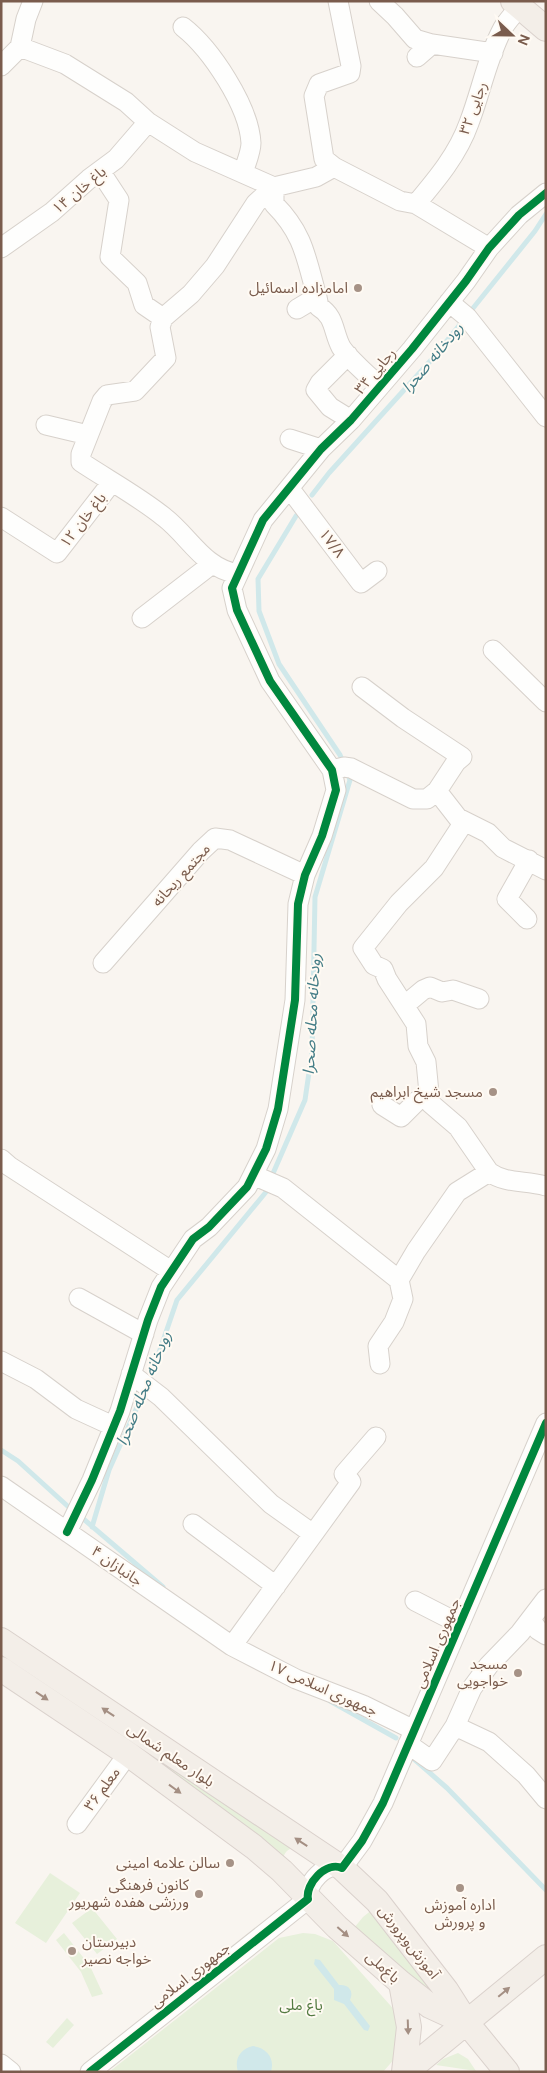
<svg xmlns="http://www.w3.org/2000/svg" width="547" height="2073" font-family="'DM Sans','Noto Sans Arabic',sans-serif">
	<style>
		.green { fill: #e7f0db }
		.water { fill: #d0e8ea }
		.lines { fill: none; stroke-linecap: round; stroke-linejoin: round }
		.stream { stroke: #d0e8ea; stroke-width: 5 }
		.minor-casing { stroke: #d7d1cb; stroke-width: 21 }
		.major-casing { stroke: #dad1cc; stroke-width: 26 }
		.minor { stroke: #fefefd; stroke-width: 19 }
		.major { stroke: #f3eee8; stroke-width: 24 }
		.cycleway-casing { stroke: #fffaf3; stroke-width: 11 }
		.cycleway { stroke: #00873e; stroke-width: 8 }
		.oneway { fill: #a48f83 }
		.poi-dot { fill: #a69286; stroke: #fffaf3; stroke-width: 2 }
		.labels { text-anchor: middle; stroke-width: 4; stroke-linejoin: round; paint-order: stroke }
		.street-label { font-size: 15px; fill: #7a5c4d; stroke: #fffaf3 }
		.poi-label { font-size: 15px; fill: #7a5c4d; stroke: #fffaf3; text-anchor: end }
		.park-label { font-size: 15px; fill: #537a41; stroke: #fffaf3 }
		.water-label { font-size: 16px; font-style: italic; fill: #437c86; stroke: #fffaf3 }
	</style>
	<rect width="100%" height="100%" fill="#f9f5f0"/>
	<path class="green" d="M1,1650l258,177 38,19c-11,4 -13,6 -15,18l-281,-203z
		M50,1873l30,20 -34,50 -31,-20z
		M92,1908l25,31 -20,15 -25,-31z
		M373,1909l69,88 -3,6 -85,-75 9,-11z
		M64,1933l26,33 13,28 -11,3 -11,-25 -25,-32z
		M303,1933l12,1 18,7 65,73 -2,43 -13,15h-274l170,-134z
		M67,2018l7,7 -21,23 -7,-6z
		M458,2053l10,6 8,12 -40,-6 7,-6z"/>
	<path class="water" d="M315,1959l5,1 19,25c10,-1 15,6 11,15l20,26 -2,5 -4,-1 -20,-26 -10,-4v-11l-20,-25z
		M253,2046c14,2 22,12 18,26h-33c-4,-13 2,-23 15,-26z"/>
	<g class="lines">
		<path class="stream" d="M312,495l17,-22 104,-115 102,-127 11,-17
			M296,516l-38,63 1,32 20,53 61,91 4,9
			M271,1178l34,-78 7,-48 3,-155 35,-117 -3,-8
			M1,1450l17,11 55,50
			M80,1516l83,71
			M92,1527l17,-57 42,-94 26,-76 89,-108 2,-6
			M330,1701l66,37
			M414,1759l33,29 99,102"/>
		<g class="minor-casing">
			<path id="minor" d="M379,1l16,15 20,23 17,5
				M183,27c28,22 66,79 68,116 0,9 -5,20 -8,30
				M20,47l6,-28 7,-18
				M417,57l15,-13 61,9
				M1,66l19,-19 45,17 61,38 22,20 47,30 79,35 42,-10 18,-10 66,34 16,3 73,44
				M334,167l-10,-8 -10,-63 5,-12 31,-11 1,-7 -13,-65
				M100,171l19,29 -9,57 27,26 7,22 19,13 28,-24 24,-28 41,-63 18,-16
				M274,187v17c30,30 32,54 43,93l-20,12
				M416,204c21,-25 42,-50 53,-81 12,-31 18,-65 34,-95 4,-7 11,-14 16,-21
				M1,248l51,-36 37,-33 27,-20 32,-37
				M317,297l2,10c16,9 14,25 22,40 4,7 32,35 40,38
				M449,302l18,15 79,100
				M163,318l-3,9 6,31 -31,33 -28,4 -5,6 -21,53v8c27,18 57,34 83,55 26,20 39,51 74,57
				M348,355l-28,28 -4,7 14,17 21,13
				M46,425l42,10
				M290,439l31,10
				M290,489l71,94 16,-12
				M1,517l56,36 55,-71
				M142,618l70,-54
				M493,650l53,52
				M362,687l41,31 59,39 -6,5 -19,29
				M332,770l12,-3 7,1 62,31h14l10,-8 21,27 30,15 15,15 43,22
				M464,822l-30,46 -35,35 -36,45 11,17 9,4 4,10 29,45 2,22 8,16 4,41 28,24 31,45
				M527,919l-20,-20 22,-39
				M103,963l98,-112 14,-13 15,2 75,35
				M405,1005l18,-15 7,-3 12,5 11,-2 26,9
				M382,1105l19,12 16,-16 13,-6
				M1,1159l8,7 162,105
				M253,1175l30,13 116,92 4,19 -9,23 -16,24 2,18
				M399,1280l17,-29 41,-59 32,-20c17,12 36,8 57,14
				M79,1298l65,36
				M1,1361l35,18 40,30 37,17
				M131,1374l30,23 110,107 42,30
				M1,1486l231,160 64,33 67,26 51,25
				M193,1524l83,62
				M67,1532l25,-52 28,-69 28,-91 13,-33 32,-48 16,-12 38,-40 19,-38 12,-40 17,-109 3,-96 7,-29 17,-39 14,-46 -4,-20 -62,-89 -33,-71 -5,-22 31,-68 58,-71 30,-29 61,-71 54,-68 23,-33 30,-33 27,-22
				M415,1601l45,23
				M531,1620l7,10 8,5
				M232,1646l119,-164 -7,-8 32,-37
				M455,1726l34,16 37,33 20,24
				M408,1744l24,17 23,-35 17,-38 17,-23 31,-32 26,-34
				M77,1824l51,-70
				M1,2064l10,8
				M90,2072l218,-173c-3,-15 18,-38 34,-31l20,-27 21,-38 163,-380"/>
		</g>
		<g class="major-casing">
			<path id="major" d="M513,1l33,28
				M1,1640l341,228 35,33 69,89 21,33 40,49
				M1,1669l127,85 126,93 28,24 55,56 64,56 29,23 37,17
				M401,1983l8,44 -5,45
				M406,2072l140,-115"/>
		</g>
		<use href="#minor" class="minor"/>
		<use href="#major" class="major"/>
		<g class="cycleway-casing">
			<path id="cycleway" d="M67,1532l25,-52 28,-69 28,-91 13,-33 32,-48 16,-12 38,-40 19,-38 12,-40 17,-109 3,-96 7,-29 17,-39 14,-46 -4,-20 -62,-89 -33,-71 -5,-22 31,-68 58,-71 30,-29 61,-71 54,-68 23,-33 30,-33 27,-22
				M90,2072l218,-173c-3,-15 18,-38 34,-31l20,-27 21,-38 163,-380"/>
		</g>
		<use href="#cycleway" class="cycleway"/>
	</g>
	<defs><path id="oneway-solid" d="M-6-.8H1V-3.2L6.5 0L1 3.2V.8H-6Z" transform="scale(1.25)"/></defs>
	<g class="oneway">
		<use href="#oneway-solid" transform="translate(42 1696) rotate(34)"/>
		<use href="#oneway-solid" transform="translate(108 1712) rotate(-146)"/>
		<use href="#oneway-solid" transform="translate(175 1789) rotate(36)"/>
		<use href="#oneway-solid" transform="translate(301 1842) rotate(-147)"/>
		<use href="#oneway-solid" transform="translate(343 1932) rotate(41)"/>
		<use href="#oneway-solid" transform="translate(504 1992) rotate(-40)"/>
		<use href="#oneway-solid" transform="translate(408 2027) rotate(88)"/>
	</g>
	<g class="poi-dot">
		<circle cx="358" cy="288" r="5"/>
		<circle cx="493" cy="1092" r="5"/>
		<circle cx="518" cy="1673" r="5"/>
		<circle cx="230" cy="1863" r="5"/>
		<circle cx="460" cy="1888" r="5"/>
		<circle cx="199" cy="1894" r="5"/>
		<circle cx="72" cy="1951" r="5"/>
	</g>
	<g class="labels">
		<g class="street-label">
			<text transform="translate(473 108) rotate(-70)" y="5">رجایی ۳۲</text>
			<text transform="translate(79 190) rotate(-40)" y="5">باغ خان ۱۴</text>
			<text transform="translate(375 371) rotate(-50)" y="5">رجایی ۳۴</text>
			<text transform="translate(83 520) rotate(-52)" y="5">باغ خان ۱۲</text>
			<text transform="translate(332 543) rotate(53)" y="5">۱۷/۸</text>
			<text transform="translate(181 875) rotate(-48)" y="5">مجتمع ریحانه</text>
			<text transform="translate(117 1566) rotate(35)" y="5">جانبازان ۴</text>
			<text transform="translate(437 1643) rotate(-67)" y="5">جمهوری اسلامی</text>
			<text transform="translate(323 1688) rotate(24)" y="5">جمهوری اسلامی ۱۷</text>
			<text transform="translate(171 1755) rotate(34)" y="5">بلوار معلم شمالی</text>
			<text transform="translate(102 1789) rotate(-54)" y="5">معلم ۳۶</text>
			<text transform="translate(409 1942) rotate(52)" y="5">آموزش‌و‌پرورش</text>
			<text transform="translate(383 1967) rotate(41)" y="5">باغ‌ملی</text>
			<text transform="translate(190 1975) rotate(-38)" y="5">جمهوری اسلامی</text>
		</g>
		<g class="poi-label">
			<text x="348" y="293">امامزاده اسمائیل</text>
			<text x="483" y="1097">مسجد شیخ ابراهیم</text>
			<text x="508" y="1669">مسجد<tspan x="508" dy="17">خواجویی</tspan></text>
			<text x="220" y="1868">سالن علامه امینی</text>
			<text x="189" y="1890">کانون فرهنگی<tspan x="189" dy="17">ورزشی هفده شهریور</tspan></text>
			<text x="460" y="1910" text-anchor="middle">اداره آموزش<tspan x="460" dy="17">و پرورش</tspan></text>
			<text x="82" y="1947" text-anchor="start">دبیرستان<tspan x="82" dy="17">خواجه نصیر</tspan></text>
		</g>
		<g class="park-label">
			<text x="301" y="2010">باغ ملی</text>
		</g>
		<g class="water-label">
			<text transform="translate(432 357) rotate(-50)" y="6">رودخانه صحرا</text>
			<text transform="translate(311 1014) rotate(-87)" y="6">رودخانه محله صحرا</text>
			<text transform="translate(143 1388) rotate(-68)" y="6">رودخانه محله صحرا</text>
		</g>
	</g>
	<rect width="547" height="2073" fill="none" stroke="#7a5c4d" stroke-width="5"/>
	<g transform="translate(512 35) rotate(112)" stroke="#fffaf3" stroke-width="4" paint-order="stroke">
	<path d="M0-4L9 19L0 12L-9 19Z" fill="#7a5c4d"/>
	<text y="-8" font-size="14" font-weight="bold" text-anchor="middle" fill="#7a5c4d">N</text>
	</g>
</svg>
